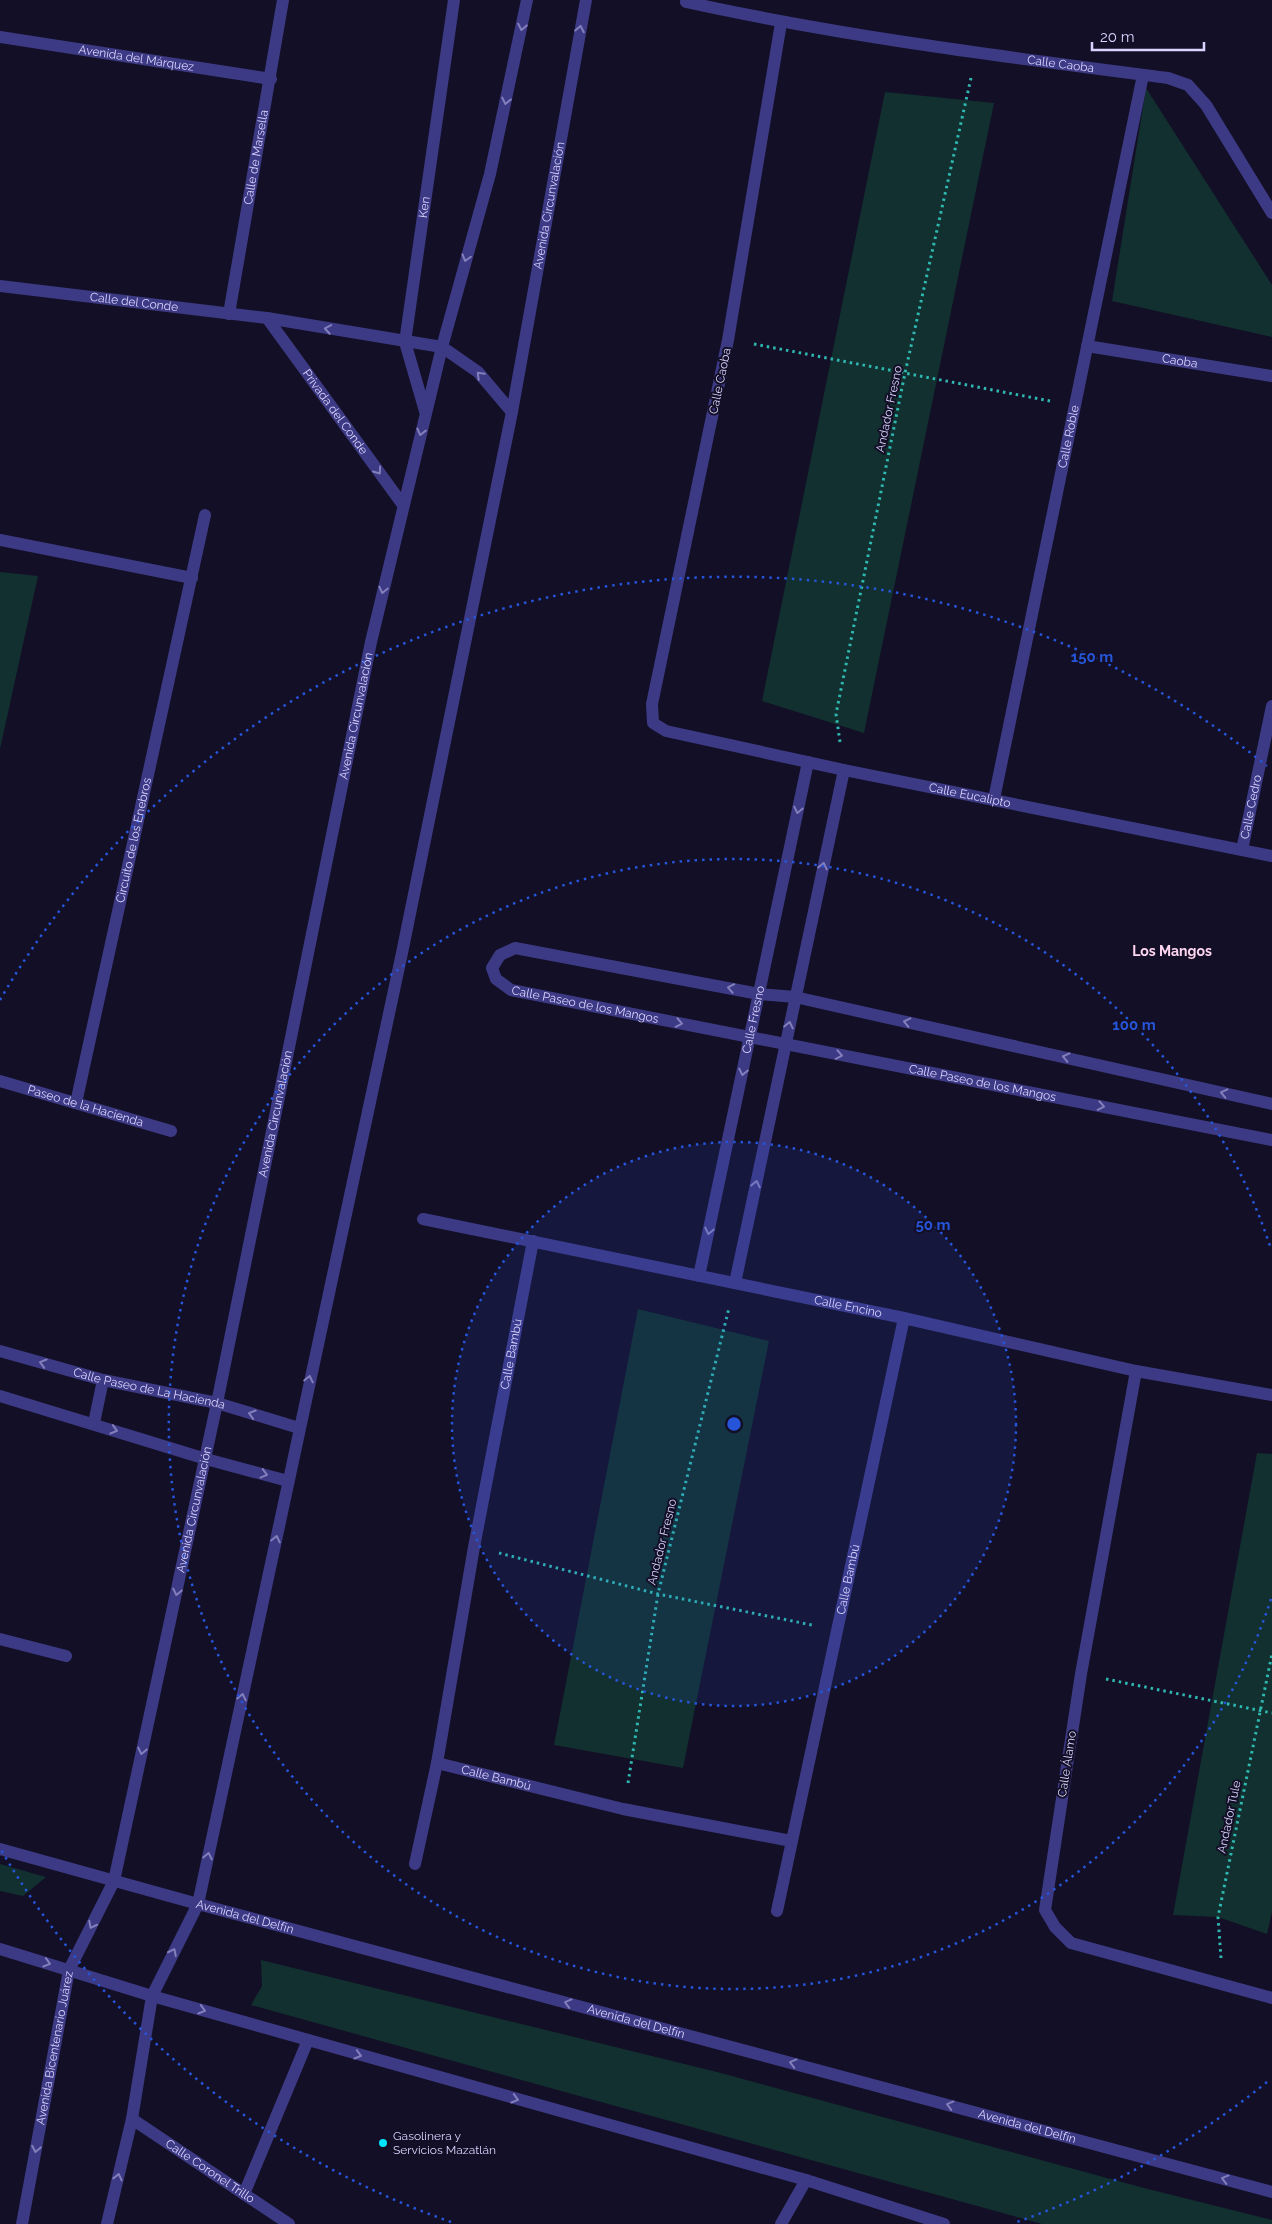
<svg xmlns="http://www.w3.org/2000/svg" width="1272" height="2224" font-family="Raleway,sans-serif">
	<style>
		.green { fill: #12302f }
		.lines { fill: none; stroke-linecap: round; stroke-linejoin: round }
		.path { stroke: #2fb8b0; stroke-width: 3; stroke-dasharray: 2.5 4; stroke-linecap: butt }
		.minor { stroke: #3d3a85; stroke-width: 12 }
		.oneway { stroke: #837fbc }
		.ring { fill: none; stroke: #2655da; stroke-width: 2.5; stroke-dasharray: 2.5 5 }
		.poi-dot { fill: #00e5ff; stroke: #130f26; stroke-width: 2 }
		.labels { text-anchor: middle; stroke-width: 4; stroke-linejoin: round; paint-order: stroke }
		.street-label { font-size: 12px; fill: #d9d4ff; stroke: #130f26 }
		.poi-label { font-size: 12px; fill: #d9d4ff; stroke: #130f26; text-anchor: start }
		.neighbourhood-label { font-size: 14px; font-weight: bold; fill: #ffd6f0; stroke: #130f26 }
		.centre { fill: #2655da; stroke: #130f26; stroke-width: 2.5 }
		.ring-label { font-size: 15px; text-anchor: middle; font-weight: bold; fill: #2655da; stroke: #130f26; stroke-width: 4; stroke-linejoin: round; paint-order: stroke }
	</style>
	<rect width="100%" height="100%" fill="#130f26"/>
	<path class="green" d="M1146,88l126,197v52l-160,-36z
		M885,92l109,11 -130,630 -102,-32z
		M0,572l38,4 -38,173z
		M638,1309l131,32 -86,427 -129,-23z
		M1257,1453l15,1v458l-5,22 -49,-17 -45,-2z
		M0,1864l46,13 -23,19 -23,-5z
		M261,1960l456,112 427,116 128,32v4h-230l-791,-219 11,-19z"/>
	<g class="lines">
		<path class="path" d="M754,344l296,57
			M840,742l-4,-28 69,-341 66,-295
			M499,1553l159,41 154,31
			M1106,1679l166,34
			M628,1783l30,-189 71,-286
			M1221,1958l-3,-41 54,-263"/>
		<g class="minor">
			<path id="s1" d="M686,2c159,35 320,55 482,76l20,7 18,20 66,108"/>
			<path id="s2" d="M781,23l-53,317 -76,364 1,19 13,8 178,39 428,86"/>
			<path id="s3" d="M0,37l271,42"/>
			<path id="s4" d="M0,286l267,32 175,29 36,25 34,40"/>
			<path id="s5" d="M229,314l54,-314"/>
			<path id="s6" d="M267,318l136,187"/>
			<path id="s7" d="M1087,346l185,30"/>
			<path id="s8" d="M425,411l-20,-69 49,-342"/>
			<path d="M0,540l192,38"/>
			<path id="s9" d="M994,799l149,-724"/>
			<path id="s10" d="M1242,850l30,-144"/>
			<path id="s11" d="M0,1081l171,50"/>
			<path id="s12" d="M76,1103l129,-588"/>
			<path id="s13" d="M1272,1104l-477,-107 -36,-3 -244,-46 -15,7 -8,13 4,11 15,11 761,150"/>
			<path id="s14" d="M423,1219l481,99 232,53 136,24"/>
			<path id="s15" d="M699,1276l109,-514"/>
			<path d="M735,1283l109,-513"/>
			<path id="s16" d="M0,1351l103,29 114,23 82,25"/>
			<path d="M1136,1371l-55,303 -36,236 10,17 16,16 201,55"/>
			<path d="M0,1396l206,63 82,22"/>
			<path d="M94,1423l9,-43"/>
			<path d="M0,1639l66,17"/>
			<path id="s17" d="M437,1763l186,46 168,32"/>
			<path id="s18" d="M0,1849l198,55 1074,288"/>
			<path id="s19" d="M415,1864l22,-101 37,-216 59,-306"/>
			<path id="s20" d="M777,1911l127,-593"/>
			<path d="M0,1949l152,47 654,184 138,44"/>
			<path id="s21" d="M132,2119l157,105"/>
			<path d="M244,2194l64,-154"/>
			<path id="s22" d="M22,2224l47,-254 45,-89 103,-478 154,-761 71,-295 48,-173 37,-174"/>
			<path id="s23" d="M107,2224l25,-105 20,-123 46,-92 204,-951 110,-541 74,-412"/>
			<path d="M781,2224l25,-44"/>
		</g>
	</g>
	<defs><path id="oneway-chevron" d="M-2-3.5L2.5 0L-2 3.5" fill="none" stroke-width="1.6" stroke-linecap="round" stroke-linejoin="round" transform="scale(1.25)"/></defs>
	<g class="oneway">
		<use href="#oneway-chevron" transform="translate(522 27) rotate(101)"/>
		<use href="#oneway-chevron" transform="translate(580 29) rotate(-79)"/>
		<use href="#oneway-chevron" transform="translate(506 101) rotate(102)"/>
		<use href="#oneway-chevron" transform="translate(466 258) rotate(106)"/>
		<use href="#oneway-chevron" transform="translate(328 329) rotate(-170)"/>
		<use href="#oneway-chevron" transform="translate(480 375) rotate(-135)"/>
		<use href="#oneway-chevron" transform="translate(421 432) rotate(104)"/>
		<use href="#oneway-chevron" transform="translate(378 471) rotate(54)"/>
		<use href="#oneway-chevron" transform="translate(383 590) rotate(103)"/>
		<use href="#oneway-chevron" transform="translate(798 810) rotate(102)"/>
		<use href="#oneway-chevron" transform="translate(823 866) rotate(-78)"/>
		<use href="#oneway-chevron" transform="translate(731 988) rotate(-169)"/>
		<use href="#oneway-chevron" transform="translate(907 1022) rotate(-167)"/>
		<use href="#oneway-chevron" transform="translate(679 1023) rotate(11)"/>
		<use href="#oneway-chevron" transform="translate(789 1025) rotate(-78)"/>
		<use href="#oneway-chevron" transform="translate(839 1055) rotate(11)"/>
		<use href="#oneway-chevron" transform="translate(1066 1057) rotate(-167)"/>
		<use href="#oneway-chevron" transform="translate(743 1072) rotate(102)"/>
		<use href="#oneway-chevron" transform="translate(1224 1093) rotate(-167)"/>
		<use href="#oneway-chevron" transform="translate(1101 1106) rotate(11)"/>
		<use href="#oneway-chevron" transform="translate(756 1184) rotate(-78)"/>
		<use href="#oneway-chevron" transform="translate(709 1231) rotate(102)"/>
		<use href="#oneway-chevron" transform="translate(43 1363) rotate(-164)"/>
		<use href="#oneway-chevron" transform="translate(309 1379) rotate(-78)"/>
		<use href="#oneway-chevron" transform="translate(252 1414) rotate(-163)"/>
		<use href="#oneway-chevron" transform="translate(114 1430) rotate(17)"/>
		<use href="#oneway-chevron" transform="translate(264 1474) rotate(15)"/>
		<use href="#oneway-chevron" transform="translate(276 1539) rotate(-78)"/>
		<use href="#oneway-chevron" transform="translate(177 1592) rotate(102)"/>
		<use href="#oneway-chevron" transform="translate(242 1697) rotate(-78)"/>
		<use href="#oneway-chevron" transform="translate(142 1751) rotate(102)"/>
		<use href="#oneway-chevron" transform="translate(208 1856) rotate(-78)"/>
		<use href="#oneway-chevron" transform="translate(92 1925) rotate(117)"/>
		<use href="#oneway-chevron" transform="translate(173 1952) rotate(-63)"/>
		<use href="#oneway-chevron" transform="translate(47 1963) rotate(17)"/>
		<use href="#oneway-chevron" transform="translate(568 2003) rotate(-165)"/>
		<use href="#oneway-chevron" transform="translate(202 2010) rotate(16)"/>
		<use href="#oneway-chevron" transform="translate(358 2055) rotate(16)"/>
		<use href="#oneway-chevron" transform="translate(793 2063) rotate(-165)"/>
		<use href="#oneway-chevron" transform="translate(515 2099) rotate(16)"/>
		<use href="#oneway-chevron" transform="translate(950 2105) rotate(-165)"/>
		<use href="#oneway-chevron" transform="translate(36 2149) rotate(101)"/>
		<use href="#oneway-chevron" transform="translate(118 2177) rotate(-77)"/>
		<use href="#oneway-chevron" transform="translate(1225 2179) rotate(-165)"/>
	</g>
	<circle cx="734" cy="1424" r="282" fill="#2655da" fill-opacity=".12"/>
	<g class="ring">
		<circle cx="734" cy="1424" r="282"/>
		<path d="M1271 1599A565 565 0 1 1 1271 1249"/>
		<path d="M1267 2082A847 847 0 0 1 1017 2222M451 2222A847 847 0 0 1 0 1848M0 1000A847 847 0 0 1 1267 766"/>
	</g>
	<circle class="poi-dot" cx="383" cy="2143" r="5"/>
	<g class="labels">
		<g class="street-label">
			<text dy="4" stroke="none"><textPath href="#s3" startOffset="138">Avenida del Márquez</textPath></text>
			<text dy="4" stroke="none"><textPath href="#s1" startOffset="380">Calle Caoba</textPath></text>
			<text dy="4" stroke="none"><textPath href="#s5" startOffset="159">Calle de Marsella</textPath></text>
			<text dy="4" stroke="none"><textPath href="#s23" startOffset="2070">Avenida Circunvalación</textPath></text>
			<text dy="4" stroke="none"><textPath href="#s8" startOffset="208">Ken</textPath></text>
			<text dy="4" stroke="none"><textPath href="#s4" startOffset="135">Calle del Conde</textPath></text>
			<text dy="4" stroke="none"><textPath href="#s7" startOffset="94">Caoba</textPath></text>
			<text transform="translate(720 381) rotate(-78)" y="4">Calle Caoba</text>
			<text transform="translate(889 409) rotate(-78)" y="4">Andador Fresno</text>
			<text dy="4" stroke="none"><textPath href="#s6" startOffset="116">Privada del Conde</textPath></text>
			<text dy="4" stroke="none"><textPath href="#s9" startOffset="370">Calle Roble</textPath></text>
			<text dy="4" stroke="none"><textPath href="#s22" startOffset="1548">Avenida Circunvalación</textPath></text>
			<text dy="4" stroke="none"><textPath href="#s2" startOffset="1038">Calle Eucalipto</textPath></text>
			<text dy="4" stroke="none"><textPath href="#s10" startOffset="44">Calle Cedro</textPath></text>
			<text dy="4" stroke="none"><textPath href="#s12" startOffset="269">Circuito de los Enebros</textPath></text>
			<text dy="4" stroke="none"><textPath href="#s13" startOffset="911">Calle Paseo de los Mangos</textPath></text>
			<text dy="4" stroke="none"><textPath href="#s15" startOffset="262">Calle Fresno</textPath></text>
			<text dy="4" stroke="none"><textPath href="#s13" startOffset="1316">Calle Paseo de los Mangos</textPath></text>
			<text dy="4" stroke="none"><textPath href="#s11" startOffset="89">Paseo de la Hacienda</textPath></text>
			<text dy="4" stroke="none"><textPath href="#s22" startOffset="1142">Avenida Circunvalación</textPath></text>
			<text dy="4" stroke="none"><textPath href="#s14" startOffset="434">Calle Encino</textPath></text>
			<text dy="4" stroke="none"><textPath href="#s19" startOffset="519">Calle Bambú</textPath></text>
			<text dy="4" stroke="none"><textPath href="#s16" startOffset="154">Calle Paseo de La Hacienda</textPath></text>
			<text dy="4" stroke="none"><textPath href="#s22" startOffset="738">Avenida Circunvalación</textPath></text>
			<text transform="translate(662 1542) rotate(-76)" y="4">Andador Fresno</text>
			<text dy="4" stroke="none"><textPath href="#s20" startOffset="339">Calle Bambú</textPath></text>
			<text transform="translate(1067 1764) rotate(-81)" y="4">Calle Álamo</text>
			<text dy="4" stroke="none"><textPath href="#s17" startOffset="61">Calle Bambú</textPath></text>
			<text transform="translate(1229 1817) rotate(-78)" y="4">Andador Tule</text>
			<text dy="4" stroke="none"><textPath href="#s18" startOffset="254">Avenida del Delfín</textPath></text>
			<text dy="4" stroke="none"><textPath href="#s18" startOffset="659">Avenida del Delfín</textPath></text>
			<text dy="4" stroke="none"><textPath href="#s22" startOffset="179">Avenida Bicentenario Juárez</textPath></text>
			<text dy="4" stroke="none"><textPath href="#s18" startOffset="1064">Avenida del Delfín</textPath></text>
			<text dy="4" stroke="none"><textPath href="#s21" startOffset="94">Calle Coronel Trillo</textPath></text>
		</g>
		<g class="poi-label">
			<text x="393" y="2140">Gasolinera y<tspan x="393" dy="14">Servicios Mazatlán</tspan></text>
		</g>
		<g class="neighbourhood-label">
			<text x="1172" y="956">Los Mangos</text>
		</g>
	</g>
	<circle cx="734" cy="1424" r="8" class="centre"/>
	<g class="ring-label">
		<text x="1092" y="662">150 m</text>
		<text x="1134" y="1030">100 m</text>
		<text x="933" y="1230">50 m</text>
	</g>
	<path d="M1092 42v8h112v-8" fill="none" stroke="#d9d4ff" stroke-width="2.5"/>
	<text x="1100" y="42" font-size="15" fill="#d9d4ff" stroke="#130f26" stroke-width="4" paint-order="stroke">20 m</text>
</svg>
